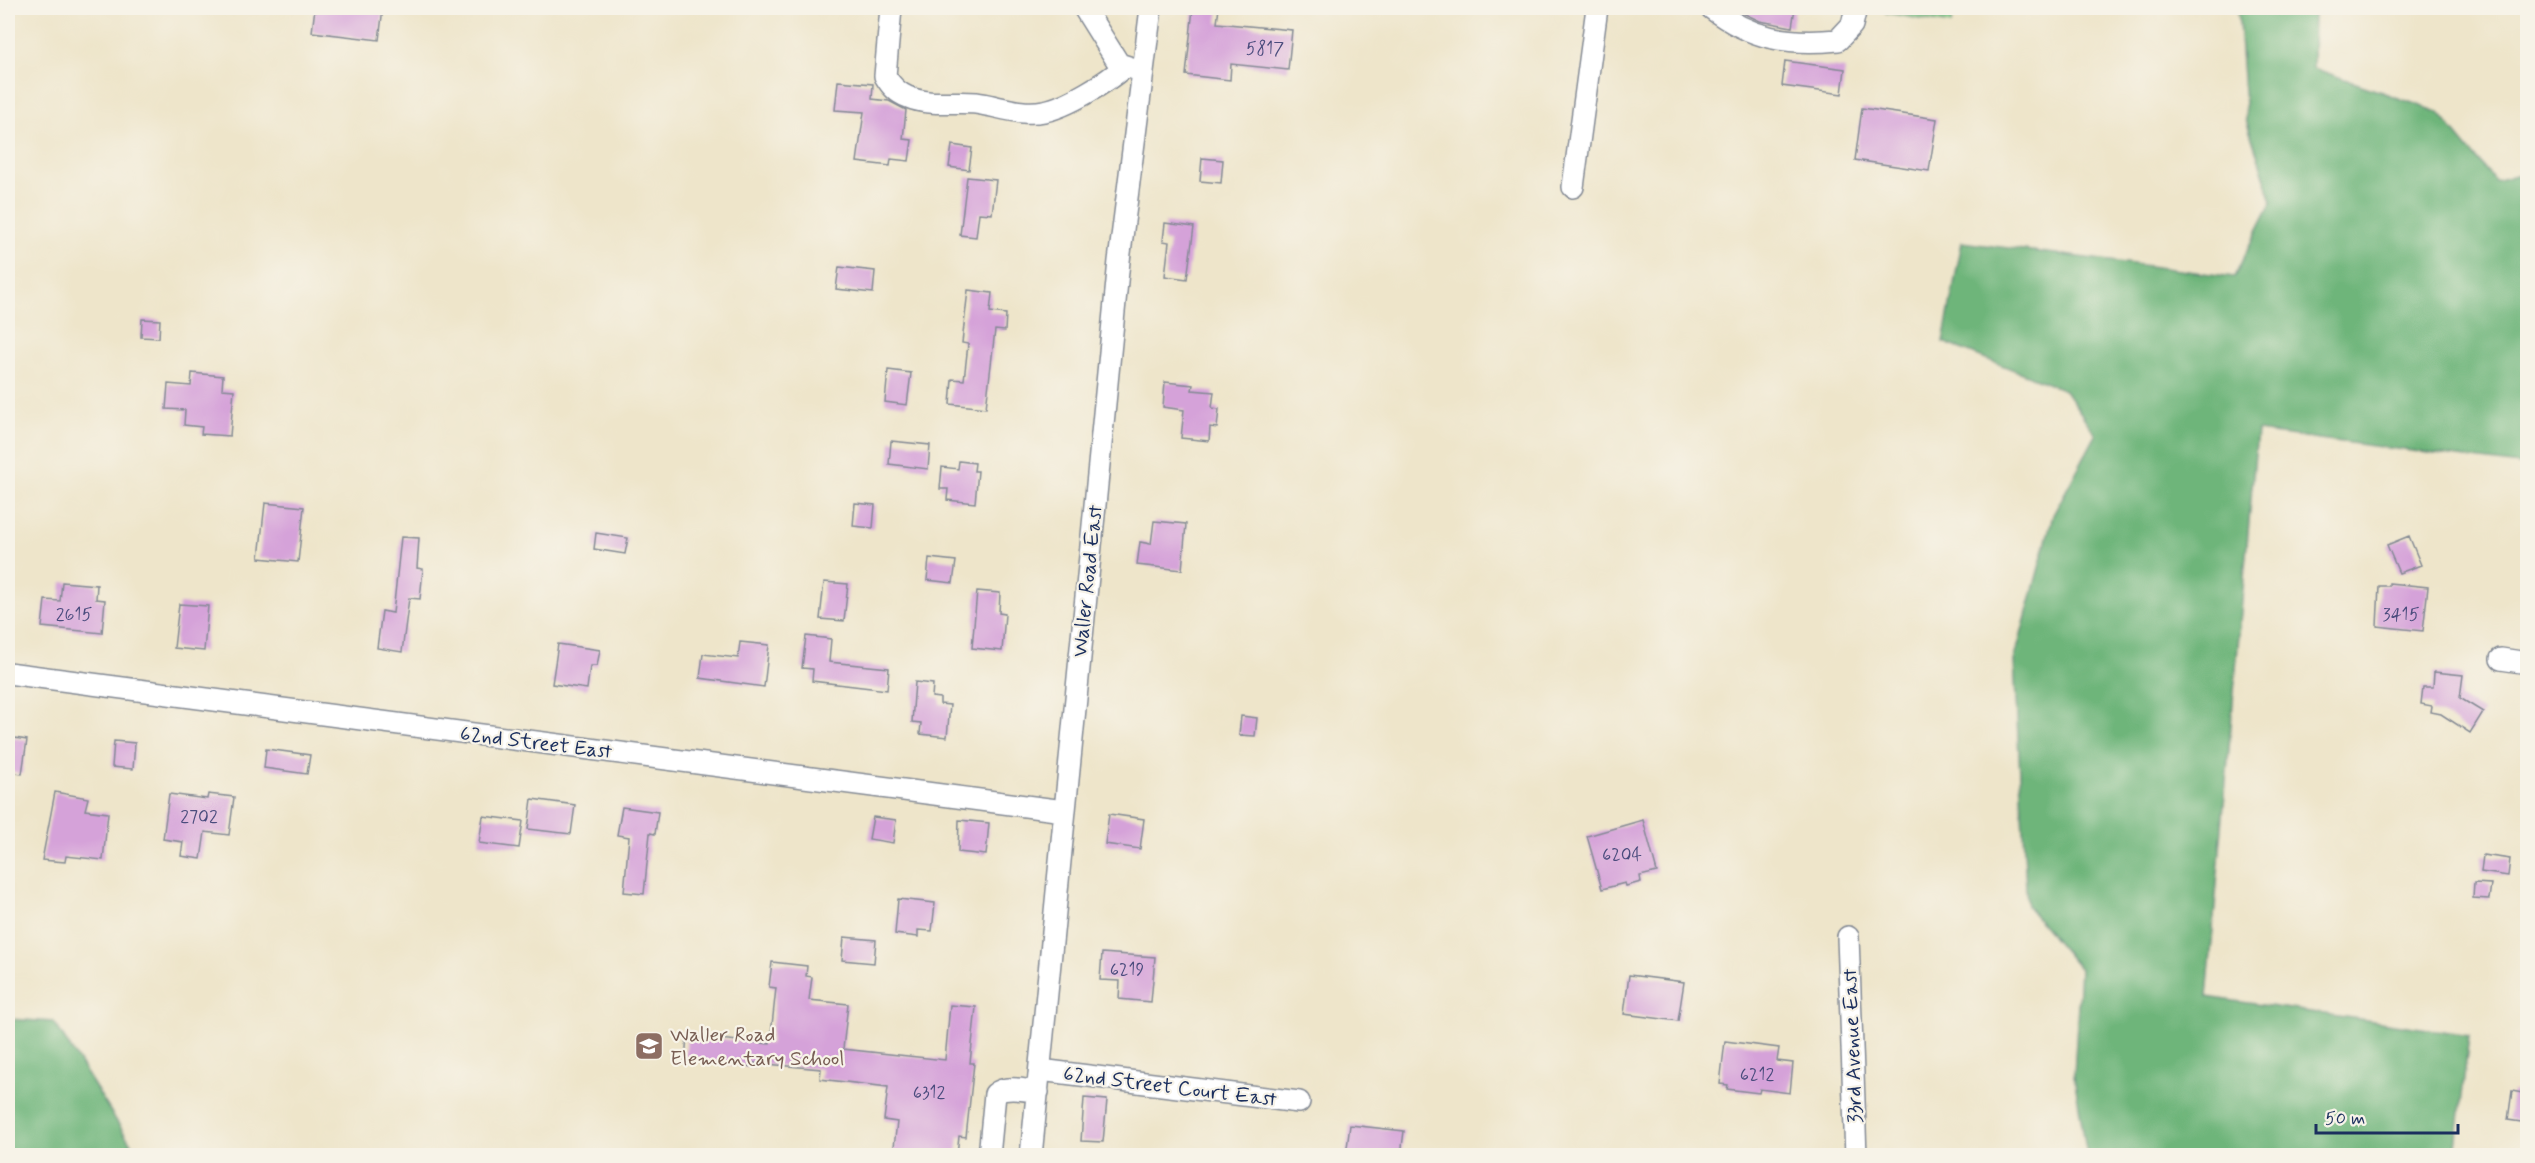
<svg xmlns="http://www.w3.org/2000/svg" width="2535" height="1163" font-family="Mynerve,sans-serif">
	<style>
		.green { fill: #88d38f; stroke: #528176; stroke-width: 1.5 }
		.forest { fill: #6eb57a; stroke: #44726c; stroke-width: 1.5 }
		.building { fill: #d5a2d9 }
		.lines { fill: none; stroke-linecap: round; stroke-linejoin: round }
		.minor-casing { stroke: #848a94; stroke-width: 24 }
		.minor { stroke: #fff; stroke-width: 21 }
		.labels { text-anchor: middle; stroke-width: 4.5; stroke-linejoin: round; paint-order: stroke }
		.number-label { font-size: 18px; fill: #4a4c7d }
		.street-label { font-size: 21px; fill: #1b2f5e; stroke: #f7f3e8 }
		.education-label { font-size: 21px; fill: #785e54; stroke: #f7f3e8; text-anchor: start }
	</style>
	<rect width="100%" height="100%" fill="#f7f3e8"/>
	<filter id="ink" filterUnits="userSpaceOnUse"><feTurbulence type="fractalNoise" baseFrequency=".0167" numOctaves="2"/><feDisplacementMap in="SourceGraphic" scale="12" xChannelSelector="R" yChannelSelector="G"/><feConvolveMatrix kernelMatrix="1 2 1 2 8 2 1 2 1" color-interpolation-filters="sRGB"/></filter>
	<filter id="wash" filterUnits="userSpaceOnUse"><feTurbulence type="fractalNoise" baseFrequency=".008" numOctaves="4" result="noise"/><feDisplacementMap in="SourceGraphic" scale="24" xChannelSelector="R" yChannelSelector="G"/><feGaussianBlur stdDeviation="1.35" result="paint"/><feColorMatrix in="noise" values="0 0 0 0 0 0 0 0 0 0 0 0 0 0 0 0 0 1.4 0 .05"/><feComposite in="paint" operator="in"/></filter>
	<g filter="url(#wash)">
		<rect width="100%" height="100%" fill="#eee5ca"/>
		<path class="green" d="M1887,8h66l-2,16 -65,-11z"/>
		<path class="forest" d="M2238,8h76l-1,60 125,44 57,69 32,-9v294l-270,-35 -50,566 262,38 -14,120h-368l-13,-79 6,-107 -53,-63 -13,-245 39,-146 43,-80 -31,-45 -122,-48 19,-100 272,35 38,-76 -26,-82z
			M8,1019l46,3 84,133h-130z"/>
		<g id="blocks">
			<path class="building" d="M315,8h68l-4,32 -67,-8z
				M1193,8h26l-2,15 75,7 -4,40 -57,-6 -1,16 -44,-5z
				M1732,8h63l-3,19 -32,-6z
				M1785,61l60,8 -3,25 -60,-8z
				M838,81l35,3 -1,15 17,2 17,9 -3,29 9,1 -3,21 -18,-2 -1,7 -33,-4 7,-50 -29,-2z
				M1862,108l75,11 -8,52 -74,-11z
				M952,145l20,3 -3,22 -20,-3z
				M1202,158l21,2 -2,23 -21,-2z
				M967,177l29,3 -4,34 -13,-1 -3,24 -16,-2z
				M1165,223l29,4 -7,52 -22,-3 4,-34 -6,-1z
				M839,267l36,4 -2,22 -37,-4z
				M968,290l24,3 -2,19 16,2 -1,17 -10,-1 -9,78 -36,-4 2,-25 12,1 4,-36 -6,-1z
				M142,319l18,1 -1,18 -18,-1z
				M888,370l23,3 -4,32 -22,-3z
				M192,373l31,3 -1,13 12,1 -4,46 -29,-2 1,-7 -18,-2 1,-15 -19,-1 2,-25 23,2z
				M1165,382l28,3 -1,5 22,2 -2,16 7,1 -2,19 -7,-1 -1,14 -28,-3 3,-28 -21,-3z
				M891,441l39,4 -2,24 -39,-5z
				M959,461l16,2 -1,8h4l-3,32 -28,-3 1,-11h-8l2,-22 16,2z
				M265,503l39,4 -6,55 -39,-4z
				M855,503l20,2 -2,23 -20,-2z
				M1154,521l32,3 -4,46 -45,-5 3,-23 11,2z
				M596,533l32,5 -3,16 -31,-5z
				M2409,536l12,29 -22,8 -12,-28z
				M401,537l18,1 -2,30 6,1 -3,30 -11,-1 -7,54 -25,-4 5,-37 11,2z
				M929,558l27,3 -3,22 -26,-3z
				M62,582l35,3 -1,14 9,1 -3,33 -60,-6 3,-27 15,1z
				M824,582l24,2 -4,37 -24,-2z
				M2389,583l39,4 -5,44 -46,-5 2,-40h10z
				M977,591l23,2 -1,20 6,1 -3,37 -30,-3z
				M179,604l29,2 -4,45 -30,-3z
				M806,636l25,3 -2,23 60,6 -2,22 -75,-9 1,-12 -11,-1z
				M740,642l29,3 -5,42 -64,-9 3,-24 35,4z
				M558,644l42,6 -3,16h-7l-3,23 -35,-5z
				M2434,672l29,3 -3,23 23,14 -13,21 -29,-19 -10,-2 1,-6 -11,-2 2,-17h10z
				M915,682l18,2 -1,13 8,1v6l10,1 -3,32 -27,-3 1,-11 -9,-1z
				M1241,716l16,2 -2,18 -16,-1z
				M8,737l19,3 -5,34 -14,-2z
				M114,741l21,2 -2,26 -21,-2z
				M266,749l44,6 -3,19 -43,-6z
				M55,792l33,6 -3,12 23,3 -5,47 -37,-4 -1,6 -23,-2z
				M169,794l38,5 1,-5 26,3 -5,38 -24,-3 -4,27 -20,-3 2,-14 -20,-3z
				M532,799l43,6 -4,29 -43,-5z
				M622,807l36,5 -3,22 -5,-1 -6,61 -20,-2 5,-55 -12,-2z
				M1109,814l35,5 -4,30 -35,-5z
				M483,816l40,5 -4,27 -40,-5z
				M873,817l23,3 -3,23 -24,-4z
				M959,820l30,3 -3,32 -28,-3z
				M1643,820l14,52 -17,4 1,6 -15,4 -1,-3 -23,6 -15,-53z
				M2483,855l27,4 -2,17 -27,-4z
				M2474,883l17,1 -2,15 -16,-1z
				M898,899l37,4 -3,28 -14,-1v7l-23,-3z
				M844,937l32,3 -2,23 -32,-3z
				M1102,953l53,4 -4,45 -32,-3 1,-18 -20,-1z
				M772,962l35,4 -1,10 6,1 -3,23 39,4 -5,45 102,11 5,-55 26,2 -6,56h4l-8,74 -7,-1 -2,19h-64l4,-33 -13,-2 4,-33 -68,-8 1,-10 -67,-6v4l-69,-7 2,-24 83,8 6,-56 -7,-1z
				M1629,975l55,7 -6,39 -54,-7z
				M1725,1041l54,7 -2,13 16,2 -3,30 -30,-4 -1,4 -32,-4 1,-4 -8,-1z
				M2512,1091l16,3v29l-20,-3z
				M1084,1098l23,2 -4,42 -22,-1z
				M1350,1125l54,6 -3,24h-55z"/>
		</g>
	</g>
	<g filter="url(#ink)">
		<use href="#blocks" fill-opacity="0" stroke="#848a94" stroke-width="1.5"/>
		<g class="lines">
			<g class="minor-casing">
				<path id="minor" d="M891,8l-6,68c6,10 12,17 23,21 20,9 46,4 68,6 22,3 46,13 68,8 23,-4 63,-29 80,-44
					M1084,8l35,56 19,6
					M1711,8c40,31 77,37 127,32l14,-15 4,-17
					M1573,187l24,-179
					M2501,659l27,4
					M8,673l1056,138
					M1848,937l8,219
					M1040,1070l259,32
					M989,1156l6,-62c10,-9 30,-4 43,-2
					M1031,1156l88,-895 32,-253"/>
			</g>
			<use href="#minor" class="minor"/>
		</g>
	</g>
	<defs>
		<g id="school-square" transform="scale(1.5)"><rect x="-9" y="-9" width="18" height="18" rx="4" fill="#8d6e63" stroke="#f7f3e8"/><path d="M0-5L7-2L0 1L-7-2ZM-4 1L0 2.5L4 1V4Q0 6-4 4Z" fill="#fff"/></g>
	</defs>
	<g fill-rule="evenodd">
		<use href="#school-square" x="649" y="1046"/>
	</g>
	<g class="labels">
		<g class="number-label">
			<text x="1265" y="54">5817</text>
			<text x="74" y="620">2615</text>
			<text x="2401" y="620">3415</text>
			<text x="199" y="822">2702</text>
			<text x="1622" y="860">6204</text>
			<text x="1127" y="975">6219</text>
			<text x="1757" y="1080">6212</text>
			<text x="929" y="1098">6312</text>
		</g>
		<g class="street-label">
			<text transform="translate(1087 581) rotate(-84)" y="7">Waller Road East</text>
			<text transform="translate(536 742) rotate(7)" y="7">62nd Street East</text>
			<text transform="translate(1852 1046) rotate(-92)" y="7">33rd Avenue East</text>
			<text transform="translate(1170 1086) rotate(7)" y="7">62nd Street Court East</text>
		</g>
		<g class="education-label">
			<text x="670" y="1041">Waller Road<tspan x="670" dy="24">Elementary School</tspan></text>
		</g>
	</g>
	<rect width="2535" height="1163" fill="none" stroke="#f7f3e8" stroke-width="30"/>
	<path d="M2316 1124v9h142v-9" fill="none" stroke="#1b2f5e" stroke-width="3"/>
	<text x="2325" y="1124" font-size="18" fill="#1b2f5e" stroke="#f7f3e8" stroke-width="4.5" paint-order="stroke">50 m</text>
</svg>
